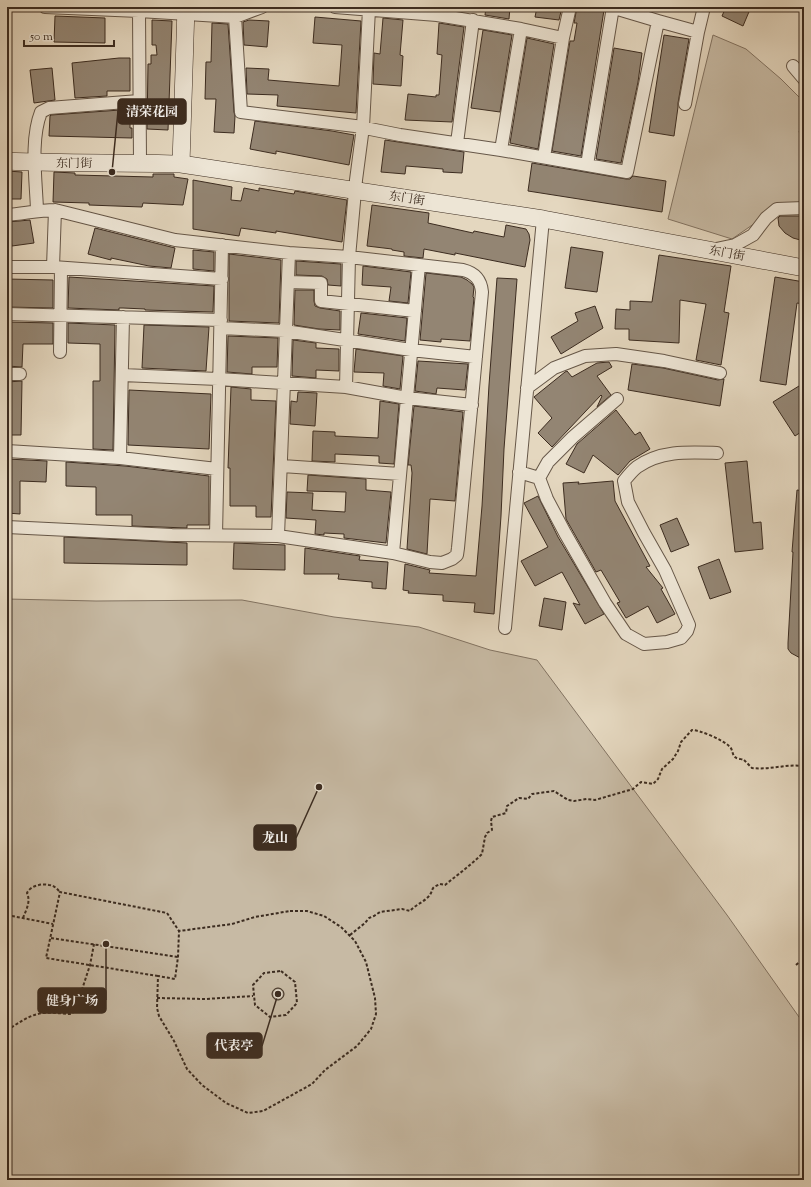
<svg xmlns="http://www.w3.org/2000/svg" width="811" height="1187" font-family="'Sorts Mill Goudy','Noto Serif SC',serif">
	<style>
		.green { fill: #c7baa4; stroke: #827362 }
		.building { fill: #938573; stroke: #3c2c20 }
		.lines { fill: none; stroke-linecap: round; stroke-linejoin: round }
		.street-casing { stroke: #665748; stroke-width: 14 }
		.secondary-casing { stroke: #3c2c20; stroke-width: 18 }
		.path { stroke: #3c2c20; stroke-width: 2; stroke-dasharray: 3 2; stroke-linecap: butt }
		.street { stroke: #ede5d5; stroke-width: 12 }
		.secondary { stroke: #ede5d5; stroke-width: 17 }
		.labels { text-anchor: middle; stroke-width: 3.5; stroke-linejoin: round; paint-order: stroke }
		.street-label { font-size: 12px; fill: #3c2c20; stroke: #ede5d5 }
		.leader { fill: none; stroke: #3c2c20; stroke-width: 1.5 }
		.callout-dot { fill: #3c2c20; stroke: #ede5d5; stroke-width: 1.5 }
		.callout { fill: #3c2c20; stroke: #3c2c20; stroke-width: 1.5 }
		.callout-label { font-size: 13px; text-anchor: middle; font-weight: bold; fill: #fff }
	</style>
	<rect width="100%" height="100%" fill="#e4d7bf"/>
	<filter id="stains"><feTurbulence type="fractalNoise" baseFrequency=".005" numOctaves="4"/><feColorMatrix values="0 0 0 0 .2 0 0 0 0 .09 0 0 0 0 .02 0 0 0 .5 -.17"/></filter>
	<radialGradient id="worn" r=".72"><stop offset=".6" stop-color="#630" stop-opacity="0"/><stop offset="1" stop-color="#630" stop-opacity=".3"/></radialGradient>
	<path class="green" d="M713,35l33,14 35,30 23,23v28l-5,1 5,19v53l-46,18 -26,18 -64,-20z
		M7,599l89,2 146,-1 92,17 85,10 71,23 47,10 190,255 77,109v156h-797z"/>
	<path class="building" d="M486,7h24l-1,12 -24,-4z
		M537,7h25l-3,13 -24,-3z
		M577,7l27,3 -23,146 -29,-5 18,-110h4l3,-18h-3z
		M726,7h25l-8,19 -21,-10z
		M55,16l50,2v25l-51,-1z
		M315,17l46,4 -5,92 -79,-7 1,-11 -31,-1 -1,-26 23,1 -1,11 71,6 3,-41 -29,-2z
		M383,18l20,2 -3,35 3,1 -2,30 -28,-2 1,-31 6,1z
		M152,20l20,1 -4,109 -21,-1 1,-65h3v-9h6l-1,-10h-4z
		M249,20l20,1 -2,26 -23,-2 -1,-23z
		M212,23l16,1 6,88 1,4 -1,17 -20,-1 2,-33h-11l1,-37h5z
		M439,23l25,4 -12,95 -47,-2 3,-26 28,3v-2h3l3,-40 -5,-1z
		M483,30l29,5 -12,77 -29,-4z
		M664,35l25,4 -11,64v4l-4,29 -25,-4z
		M527,38l27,6 -16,105 -28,-6z
		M614,48l28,5 -4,29 -17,81 -25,-4z
		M119,58h11v33h-23v5l-32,2 -3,-35z
		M52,68l3,32 -21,3 -4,-33z
		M120,110h10v18h2v10l-83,-2 1,-20 1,-1z
		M255,121l77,10 22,4 -5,30 -73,-14v3l-26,-5z
		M385,140l79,12 -2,21 -19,-1v-3l-37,-3 -1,8 -24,-2z
		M532,163l94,16h4l3,-3 33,5 -4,31 -134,-21z
		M7,171l15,1 -1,27h-14z
		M54,172l21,1v2l78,2v-3h21v3l14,2 -5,26 -40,-2 -1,4 -53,-2v-2l-36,-1z
		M193,180l39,7 -1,13 10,1 3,-13 15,3v-3l35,6 1,-3 52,9 -5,42 -66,-11v2l-35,-5 -2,8 -46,-7z
		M372,205l57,8 -1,10 45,10 1,-2 30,6 2,-12 20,4 3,5 1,6 -5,27 -70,-14v2l-31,-6 -1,9 -19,-2v-4l-12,-2v-1l-25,-3z
		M780,216h24v25l-11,-3 -8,-5 -6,-7 -1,-8z
		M30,220l4,23 -22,3 -4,-24z
		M95,228l80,20 -4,20 -22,-2 -38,-8v2l-23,-6z
		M571,247l32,5 -6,40 -32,-4z
		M193,250l21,2v19l-21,-2z
		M229,254l52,6 -2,63 -50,-2z
		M659,255l72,11 -7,46 5,1 -8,52 -25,-5 10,-56 -26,-4 -1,43 -50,-3v-11h-14l1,-20 14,1v-9l22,1z
		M296,261l45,3v22l-13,-1 -1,-6 -5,-3 -26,-1z
		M363,266l48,6 -3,31 -19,-2 2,-14 -29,-2z
		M426,273l35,4 6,3 5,4 2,3 -1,10 1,1 -4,43 -29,-2v3l-21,-2z
		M69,277l145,9 -1,26 -68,-2v-1l-22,-1h-4v2l-51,-2z
		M775,277l29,5v22l-7,-1 -11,82 -26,-4z
		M497,278l20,1 -13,170 -3,67 -7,98 -20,-2 1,-9 -32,-2v-6l-35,-2 1,-2 -6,-1 2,-26 25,6 -1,3 47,3 6,-70 7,-121z
		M7,279l46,1v28l-46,-1z
		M295,290h19v11l1,5 5,2 20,3v19l-21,-1 -25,-4z
		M595,306l8,22 -42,26 -10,-17 27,-16 -3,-8z
		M361,313l46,5 -2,23 -47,-7z
		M7,322l46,1v21h-30l-1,23 -15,-1z
		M68,323l47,2 -2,125 -20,-1v-68h7v-37l-32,-1z
		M144,325l65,2 -3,44 -64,-3z
		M228,336l50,2 -1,29h-25v7l-25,-2z
		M293,340l23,3v5l23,1v22l-23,-1v8l-24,-2z
		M356,349l47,7 -3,33 -17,-3 1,-13 -30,-1z
		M418,361l50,3 -3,26 -28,-2 -1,6 -21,-3z
		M609,362l3,5 -15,9 14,19 -14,12 5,-11 -1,-1 -49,52 -14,-14 14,-15 -18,-21 31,-25 2,-1 5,6 25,-14z
		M632,364l31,4 55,12 6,-1 -4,27 -92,-16z
		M22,381l-1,54h-14v-53z
		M799,386l5,8v36l-9,6 -22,-34z
		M231,387l20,2v11l25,1 -5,116h-15v-11h-26v-38h-2z
		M129,390l82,4 -2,55 -81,-4z
		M298,392l19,1 -2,33 -25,-2 1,-23 6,1z
		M380,401l19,3 -5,60 -15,-1v-7l-44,-2v8l-23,-1 1,-30 22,1v4l43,2z
		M414,406l49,6 -8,89 -25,-2 -3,55 -20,-5 5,-76 -1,-8h-3z
		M616,410l19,25 5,-3 10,17 -20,12 -12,14 -25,-20 -9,18 -18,-9 11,-20z
		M7,459l40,2 -1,21 -26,-1v33l-13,-1z
		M747,461l6,62 8,-1 2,27 -28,3 -10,-89z
		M66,462l59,4 84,10v49h-22v3l-55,-2v-11h-36v-28l-30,-1z
		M308,475l58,4v11l25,2 -5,51 -42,-5v-4l-20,-1v2l-9,-1 1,-14 -30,-2 1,-26 26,1 -1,17 33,2 1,-20 -39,-1z
		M613,481l2,20 35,65 -4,1 17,21 -2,1 14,25 -18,9 -9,-17 -22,12 -9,-15 3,-1 -19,-32 -5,2 -30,-53 -3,-36 16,-1 -1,2z
		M797,490l7,1v169l-13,-7 -3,-4v-6l5,-91h-1z
		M538,496l20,41 46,77 -19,10 -12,-21 7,2 -18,-33 -27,14 -14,-25 27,-14 -24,-44z
		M677,518l12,27 -18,7 -11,-27z
		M64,537l123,6v22l-123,-2z
		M234,543l51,2v25l-52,-1z
		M305,548l55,8 -1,4 29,2 -2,27 -14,-1v-6l-34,-3 1,-5h-35z
		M719,559l12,33 -21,7 -12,-32z
		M544,598l22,4 -4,28 -23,-4z
		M272 994a6 6 0 1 1 12 0a6 6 0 1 1-12 0Z"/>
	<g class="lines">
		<g class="street-casing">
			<path id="street" d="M45,7l94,4 96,6 27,-10
				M335,7l102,8 84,14 42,9
				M139,11l1,151
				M235,17l6,95 114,14 45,9 101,15 126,22 31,-151 -47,-14
				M658,21l40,11 -13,72
				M698,32l6,-25
				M793,66l11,13
				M457,143l16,-123
				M501,150l20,-121
				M544,157l19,-119 7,-31
				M587,165l26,-158
				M37,210c-1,-30 -7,-70 4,-98l8,-4 90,-7
				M7,215c16,-1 31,-5 48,-5l120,30 114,13 60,4 114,13c12,3 18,10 19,22l-24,256 -1,7 -5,4 -10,4 -12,-1 -37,-9 -115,-17 -106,-1 -165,-8
				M716,249l19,-4 18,-10 13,-17 11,-9 27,-1
				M7,267h46l169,12
				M53,267l2,-57
				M288,282l33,1v18l94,10
				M7,314l214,6
				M221,328l64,3 126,19 65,7
				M60,352l1,-83
				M7,374h13
				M122,375l96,4 128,8 61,11 65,7
				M346,387l3,-130 7,-77 7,-53 6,-118
				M527,388l27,-20 31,-12 31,-2 48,7 56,12
				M7,451l113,7 97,11
				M120,458l3,-141
				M282,466l118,8
				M519,472l20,6 8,21 18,34 40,70 21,31 18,10 23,-2 14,-4 6,-7 2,-6 -24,-55 -21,-37 -16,-31 -4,-21c4,-5 8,-10 13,-14 24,-17 52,-15 80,-14
				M539,478l9,-16 25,-25 44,-38
				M216,535l6,-290
				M278,536l11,-283
				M393,553l26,-288
				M505,628l38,-409"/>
		</g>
		<g class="secondary-casing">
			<path id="secondary" d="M7,161c58,3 116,1 174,3l362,55 261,49
				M181,164l5,-157"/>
		</g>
		<path class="path" d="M290,911h17l17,5 17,11 14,14 11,21 9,36 1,16 -5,15 -14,17 -32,24 -13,14 -49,27 -15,2 -22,-10 -24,-18 -15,-16 -13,-28 -15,-25 -2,-8 1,-32 17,3 3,-22 1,-26 53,-7 23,-7z
			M7,915l46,9
			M23,918c3,-8 8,-16 4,-25 3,-7 15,-10 22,-8 5,0 8,4 11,7
			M350,935l15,-12 4,-5 5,-2 6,-4 22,-3 8,2c6,-7 17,-10 21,-18 1,-2 1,-4 3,-6l6,-3 5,1c12,-10 25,-19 37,-31l3,-17 2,-4 5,-3 -1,-9 1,-4 14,-4 1,-7 12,-8 9,1 4,-5 22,-3 14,9 6,1 13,-2 8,1 38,-11 8,-7 12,2 5,-5 4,-10 11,-10 5,-8 3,-9 11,-12c8,0 31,10 37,16 4,3 3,9 6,11 2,2 7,2 9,3l8,8c17,2 34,-4 51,-2l1,1
			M51,938l127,19
			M796,965l8,-7
			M281,971l14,11 2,21 -11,12 -16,2 -15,-12 -2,-20 11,-12z
			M158,976l-112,-18 14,-66 107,21 12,18
			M157,998l49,1 47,-3
			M7,1030c12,-7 23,-16 37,-17 9,-1 19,1 28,1l6,-12 12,-37 4,-21"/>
		<use href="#street" class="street"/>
		<use href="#secondary" class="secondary"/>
	</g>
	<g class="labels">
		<g class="street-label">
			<text x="74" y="167">东门街</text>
			<text transform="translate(407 198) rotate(9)" y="4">东门街</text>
			<text transform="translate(727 253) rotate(11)" y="4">东门街</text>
		</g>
	</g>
	<path class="leader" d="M112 172L118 111M319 787L296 838M106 944L106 1000M278 994L262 1046"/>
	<g class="callout-dot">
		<circle cx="112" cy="172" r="4"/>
		<circle cx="319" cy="787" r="4"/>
		<circle cx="106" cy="944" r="4"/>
		<circle cx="278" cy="994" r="4"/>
	</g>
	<g class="callout">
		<rect x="118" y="99" width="68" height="25" rx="4"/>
		<rect x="254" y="825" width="42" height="25" rx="4"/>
		<rect x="38" y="988" width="68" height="25" rx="4"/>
		<rect x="207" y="1033" width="55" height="25" rx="4"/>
	</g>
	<g class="callout-label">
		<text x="152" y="116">清荣花园</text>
		<text x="275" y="842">龙山</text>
		<text x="72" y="1005">健身广场</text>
		<text x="234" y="1050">代表亭</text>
	</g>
	<rect width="811" height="1187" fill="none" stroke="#e4d7bf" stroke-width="24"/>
	<rect x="8" y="8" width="795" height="1171" fill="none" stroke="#3c2c20" stroke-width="2"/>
	<rect x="12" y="12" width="787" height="1163" fill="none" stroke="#3c2c20"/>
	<path d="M24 40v6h90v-6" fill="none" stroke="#3c2c20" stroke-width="2"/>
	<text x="30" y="40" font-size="12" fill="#3c2c20" stroke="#ede5d5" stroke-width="3" paint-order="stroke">50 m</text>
	<rect width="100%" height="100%" filter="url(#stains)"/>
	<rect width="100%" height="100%" fill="url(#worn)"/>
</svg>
